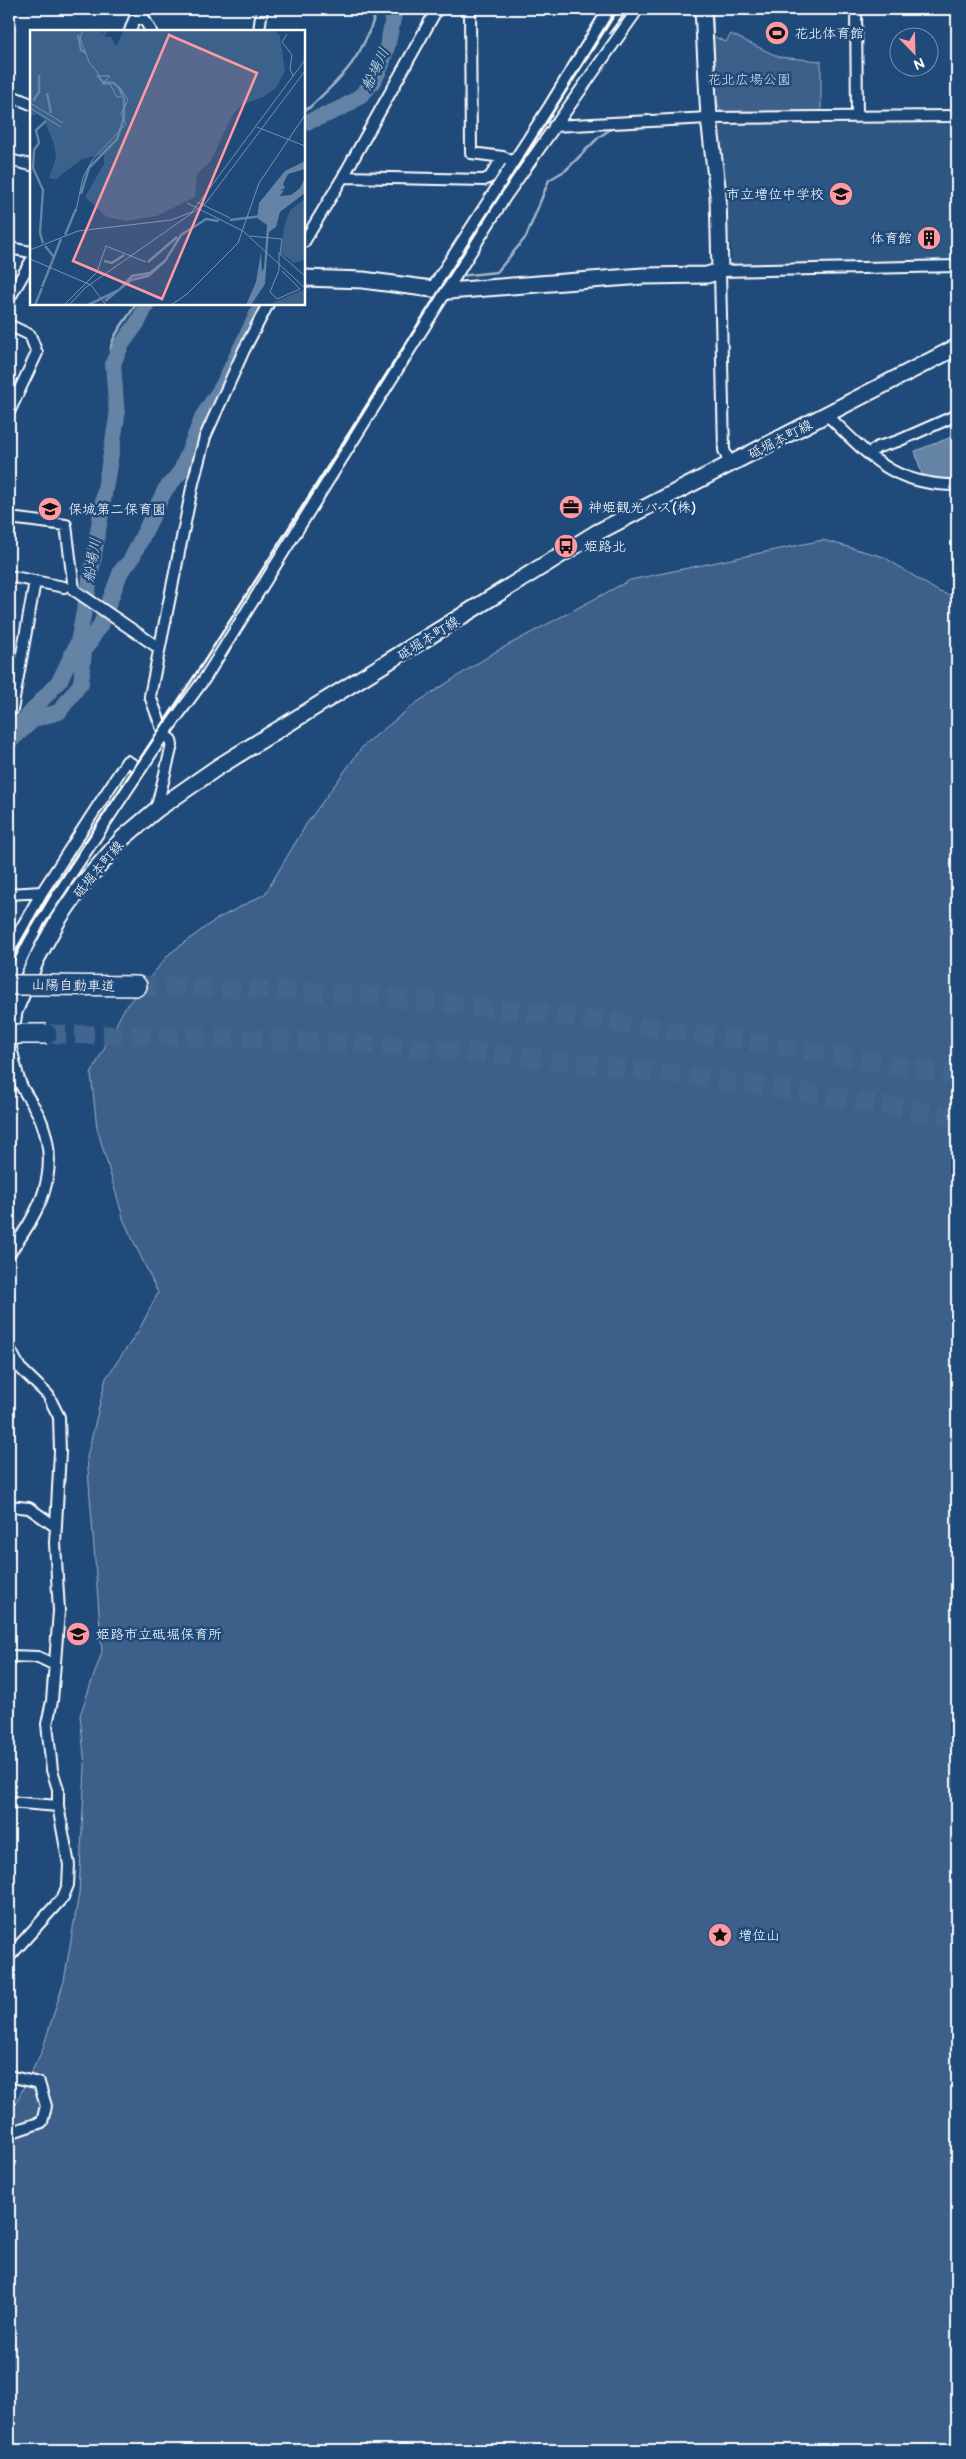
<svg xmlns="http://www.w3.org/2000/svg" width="966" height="2459" font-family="'Balsamiq Sans','Klee One',sans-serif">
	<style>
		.built { fill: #2e5683 }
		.green { fill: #3c618b; stroke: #9eb0c5 }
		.water { fill: #6583a4; stroke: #a3b5c8 }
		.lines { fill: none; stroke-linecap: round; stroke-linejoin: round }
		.stream { stroke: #a3b5c8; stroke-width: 2.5 }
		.river { stroke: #6583a4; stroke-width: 16 }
		.highway-tunnel { stroke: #41658e; stroke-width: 19; stroke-dasharray: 19 9; stroke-linecap: butt }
		.street-casing { stroke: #fff; stroke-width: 14 }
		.secondary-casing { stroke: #fff; stroke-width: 19 }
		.highway-casing { stroke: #fff; stroke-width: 22 }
		.street { stroke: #1f4a7a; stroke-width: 10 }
		.secondary { stroke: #1f4a7a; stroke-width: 15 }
		.highway { stroke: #1f4a7a; stroke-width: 19 }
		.rail { stroke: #fff; stroke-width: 2.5 }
		.highway-bridge-casing { stroke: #fff; stroke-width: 22; stroke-linecap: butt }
		.highway-bridge { stroke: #1f4a7a; stroke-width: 19 }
		.labels { text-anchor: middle; stroke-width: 5; stroke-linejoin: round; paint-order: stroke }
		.poi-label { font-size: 14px; fill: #fff; stroke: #1f4a7a; text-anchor: start }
		.park-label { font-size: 14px; fill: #d8dfe8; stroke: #1f4a7a }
		.street-label { font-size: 14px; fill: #fff; stroke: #1f4a7a }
		.water-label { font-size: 15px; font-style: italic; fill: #d8e0e8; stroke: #1f4a7a }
		.inset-river { fill: none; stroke: #6583a4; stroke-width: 2.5 }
		.inset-road { fill: none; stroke: #7992af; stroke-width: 1 }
		.view { fill: #ff9aa2; fill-opacity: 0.15; stroke: #ff9aa2; stroke-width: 2.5 }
		.inset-edge { fill: none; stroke: #fff; stroke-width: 2.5 }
	</style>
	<rect width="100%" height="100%" fill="#1f4a7a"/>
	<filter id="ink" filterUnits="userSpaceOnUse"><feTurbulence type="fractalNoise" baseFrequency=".02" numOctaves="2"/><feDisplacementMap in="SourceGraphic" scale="10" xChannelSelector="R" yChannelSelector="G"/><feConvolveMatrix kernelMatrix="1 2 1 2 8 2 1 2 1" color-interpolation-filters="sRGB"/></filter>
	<g filter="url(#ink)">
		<path class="built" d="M723,124h234v136h-76l-143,6 -6,-5 -14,-133z"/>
		<path class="green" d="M731,34l48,23 42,4v51h-100l-4,-10 -4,-66 13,6z
			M823,540l61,17 55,35 18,5v1853h-948v-334l33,-65 22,-70 15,-88 6,-127 -5,-51 22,-63 -15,-195 19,-79 33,-48 19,-37 -34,-72 -27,-93 -6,-54 33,-65 45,-55 46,-34 50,-26 42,-71 56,-77 53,-43 79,-51 135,-72z"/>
		<path class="water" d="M957,435v45l-34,-2 -8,-27z"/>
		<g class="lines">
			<path class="stream" d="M712,9l2,70
				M304,110l5,-2c37,-35 53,-49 68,-99
				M328,271l34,2
				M459,276l38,-4 29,-35 23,-57 17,-10 33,-33 15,-10
				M113,363c-10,-21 13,-41 23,-59"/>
			<path class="river" d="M304,123c73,-25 77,-42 91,-114
				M23,721l37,-41 18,-38 10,-51 29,-174 -4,-54 9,-19 16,-22 9,-18
				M9,742l25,-23 25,-7 22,-29 3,-32 17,-27 20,-53 10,-11 34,-70 16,-19 22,-55 20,-31 39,-81"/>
			<path class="highway-tunnel" d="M137,986c75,2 150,3 224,9 200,18 399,46 596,81
				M47,1034c138,2 276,5 414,17 166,15 332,37 496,67"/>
			<g class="street-casing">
				<path id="street" d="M142,9l1,8 8,14
					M470,9l1,144 32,4 10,5
					M856,9l1,107
					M130,31l4,-11 9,-3
					M259,31l3,-22
					M9,95l22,9
					M554,126l155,-8 248,-2
					M9,160l22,5
					M343,177l141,3 6,-3 13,-20
					M304,242l39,-65 94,-168
					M9,248l22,4
					M431,290l118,-183 60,-98
					M9,299l22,-38
					M9,325l21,10 7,18 -28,59
					M827,415c44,42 65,70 130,70
					M868,454l10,-7 20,-6 59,-26
					M730,464l-6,-14 -4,-179 237,-5
					M9,518l57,7 8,65 85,58
					M9,576l55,11
					M12,710l23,-129
					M156,810l16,-65 -1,-5 -7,-6 -14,-38 43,-213 12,-46 39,-87 24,-46
					M9,894l33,-2
					M9,950l33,-58 85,-131 14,8
					M14,1009l-2,-17 3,-20 24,-50 125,-188 41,-56 300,-481 133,-188
					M9,1254c29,-40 52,-79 33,-131 -4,-13 -14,-24 -20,-36 -7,-14 -7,-30 -13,-44
					M9,1348l11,20 28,27 11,22 1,35 -5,91 4,68 -7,90 -5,23 5,46 6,19v17l11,59 -1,20 -5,12 -54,60
					M9,1506l20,2 27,19
					M9,1656l29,1 17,8
					M9,1802l49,4
					M9,2076l30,7 7,23 -4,16 -33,11"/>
			</g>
			<g class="secondary-casing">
				<path id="secondary" d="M304,278l59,2 85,11 195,-15 64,-1 13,-4 -2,-76 -9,-77 -6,-109
					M9,1044l5,-32 22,-52 22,-40 24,-35 41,-47 33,-28 62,-43 378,-234 361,-186"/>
			</g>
			<g class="highway-casing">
				<path id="highway" d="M47,985l90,1"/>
			</g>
			<use href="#street" class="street"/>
			<use href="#secondary" class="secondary"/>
			<use href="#highway" class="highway"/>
			<path class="rail" d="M610,33l18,-24
				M9,970l12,-26 30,-50 154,-234 413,-651"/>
			<g class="highway-bridge-casing">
				<path id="highway-bridge" d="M9,985h38
					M9,1034h38"/>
			</g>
			<use href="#highway-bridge" class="highway-bridge"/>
		</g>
	</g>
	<defs>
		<g id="stadium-disc" transform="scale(1.25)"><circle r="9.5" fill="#ff9aa2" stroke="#1f4a7a"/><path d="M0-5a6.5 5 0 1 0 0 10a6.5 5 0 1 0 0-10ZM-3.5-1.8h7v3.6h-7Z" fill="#111"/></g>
		<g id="school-disc" transform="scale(1.25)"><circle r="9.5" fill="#ff9aa2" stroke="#1f4a7a"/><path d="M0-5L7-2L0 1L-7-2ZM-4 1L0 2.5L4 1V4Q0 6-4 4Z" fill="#111"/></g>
		<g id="building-disc" transform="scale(1.25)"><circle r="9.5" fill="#ff9aa2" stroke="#1f4a7a"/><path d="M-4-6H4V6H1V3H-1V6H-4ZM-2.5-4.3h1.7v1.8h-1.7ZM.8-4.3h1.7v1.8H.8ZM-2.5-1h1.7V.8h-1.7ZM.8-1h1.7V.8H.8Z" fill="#111"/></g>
		<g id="office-disc" transform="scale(1.25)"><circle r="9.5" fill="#ff9aa2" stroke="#1f4a7a"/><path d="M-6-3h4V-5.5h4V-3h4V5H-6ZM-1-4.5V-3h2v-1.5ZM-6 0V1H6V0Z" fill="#111"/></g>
		<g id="bus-disc" transform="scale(1.25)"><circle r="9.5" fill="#ff9aa2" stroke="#1f4a7a"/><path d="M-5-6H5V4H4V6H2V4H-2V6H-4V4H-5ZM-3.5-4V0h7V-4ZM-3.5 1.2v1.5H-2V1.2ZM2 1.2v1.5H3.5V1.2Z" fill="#111"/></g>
		<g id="sight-disc" transform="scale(1.25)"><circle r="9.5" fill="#ff9aa2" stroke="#1f4a7a"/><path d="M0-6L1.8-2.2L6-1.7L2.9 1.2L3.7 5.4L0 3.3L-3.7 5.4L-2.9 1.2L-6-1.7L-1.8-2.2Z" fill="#111"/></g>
	</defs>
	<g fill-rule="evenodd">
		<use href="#stadium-disc" x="777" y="33"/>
		<use href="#school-disc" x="841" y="194"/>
		<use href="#building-disc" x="929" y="238"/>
		<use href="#office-disc" x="571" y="507"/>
		<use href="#school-disc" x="50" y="509"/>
		<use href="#bus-disc" x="566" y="546"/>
		<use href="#school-disc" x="78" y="1634"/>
		<use href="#sight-disc" x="720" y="1935"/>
	</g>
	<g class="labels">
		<g class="poi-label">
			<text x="794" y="38">花北体育館</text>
			<text x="824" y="199" text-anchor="end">市立増位中学校</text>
			<text x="912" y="243" text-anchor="end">体育館</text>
			<text x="588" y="512">神姫観光バス(株)</text>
			<text x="68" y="514">保城第二保育園</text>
			<text x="584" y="551">姫路北</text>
			<text x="96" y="1639">姫路市立砥堀保育所</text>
			<text x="738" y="1940">増位山</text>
		</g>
		<g class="park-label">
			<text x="749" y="84">花北広場公園</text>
		</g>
		<g class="street-label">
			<text transform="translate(780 439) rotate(-27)" y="5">砥堀本町線</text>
			<text transform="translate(428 638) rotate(-32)" y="5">砥堀本町線</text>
			<text transform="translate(98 869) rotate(-50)" y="5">砥堀本町線</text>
			<text transform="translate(73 985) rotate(1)" y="5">山陽自動車道</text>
		</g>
		<g class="water-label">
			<text transform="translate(375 69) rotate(-64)" y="5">船場川</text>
			<text transform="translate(92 560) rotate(-80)" y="5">船場川</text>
		</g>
	</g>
	<g transform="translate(30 30)">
		<rect width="275" height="275" fill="#1f4a7a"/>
		<path d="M0,0h69l5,5 -2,-5h15l-10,2 -3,5h7l5,9 8,-16h150l6,6 5,35 -9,17 -13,9 -20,7 -10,10 -23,48 -13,12 -2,23 -38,19 -31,5 -19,-4 -22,-20 19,-33v-10l-22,5 -26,20 -7,-1 7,-20 -2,-14 -10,-25 -7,-5 -7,2zM275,169v61l-11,3 -13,-10 3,-27 6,-16zM275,259v16h-38l36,-15z" fill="#3c618b"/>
		<path d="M275,131v8l-17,5 -5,10 2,4 -6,3 5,-1 -4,6 11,-1 9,-7 5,-10v15l-25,19 -4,15 -7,5 -4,52 -14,21h-5l10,-23 5,-30 1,20 2,-5 3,-42 -10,-7 2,-15 26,-32z" fill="#6583a4"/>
		<path class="inset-river" d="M48,5l3,15 5,3M17,63l4,20M3,71l6,-9v-17M51,164l8,-26 28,-29 7,-21v-19l-5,-11 -5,-5 -11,-1 -6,-7M200,190l31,-4M35,205l11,-26M13,213l-3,-10 3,-43 -10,-22 1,-18 5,-7 -3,-13 10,-9M24,227l7,-18M74,231l8,2 12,-8M118,232l29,-25M12,257l12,-30 -9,-11M75,271l26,-21 17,-4 17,-15M5,275l7,-17M58,275l31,-15 13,-14 18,-3 15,-12 16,-26 16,-10 9,-6 13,2"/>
		<path class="inset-road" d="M53,0l-3,8 9,24 11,14h10l-8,8h8l7,13h4M257,4l-5,8 10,13 -2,14 3,7M0,73l33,20M0,78l31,19M227,97l48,19M167,172l33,16M157,173l56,28 62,57M46,181l7,-34 10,-18 33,-35 -5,-10 7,-14 -9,-14M220,206l32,3 -2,15 25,22M0,220l48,-19 93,-11 21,-8 113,-152M249,222v18l-9,22 7,7 23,-10 -18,-18M0,229l61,26 15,20M34,275l33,-33 9,-26 40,16M39,275l16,-17 120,-84 100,-133M141,275l16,-11 51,-51 21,-60 46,-68"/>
		<path class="view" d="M139,5l88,38 -95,226 -89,-38z"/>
		<rect width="275" height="275" class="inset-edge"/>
	</g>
	<rect width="966" height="2459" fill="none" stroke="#1f4a7a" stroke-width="30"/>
	<rect x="15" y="15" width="936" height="2429" fill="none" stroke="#fff" stroke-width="2" filter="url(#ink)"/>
	<g transform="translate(914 52) rotate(157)"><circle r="24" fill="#1f4a7a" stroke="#7992af"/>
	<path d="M0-4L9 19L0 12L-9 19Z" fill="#ff9aa2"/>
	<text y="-8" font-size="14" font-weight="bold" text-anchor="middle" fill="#ffffff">N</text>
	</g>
</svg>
